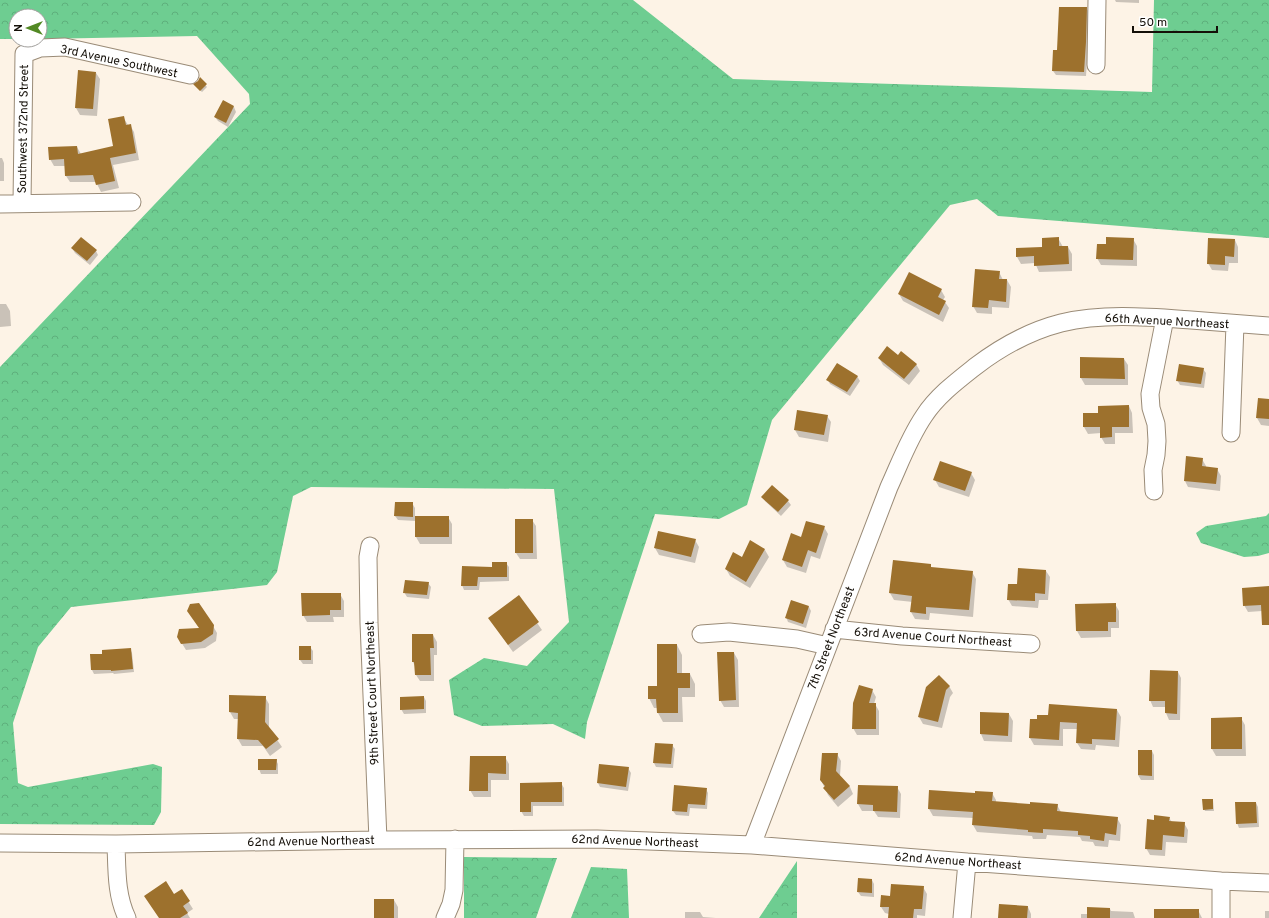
<svg xmlns="http://www.w3.org/2000/svg" width="1269" height="918" font-family="Overpass,sans-serif">
	<style>
		.forest { fill: url(#forest-crowns) }
		.shadow { fill: #0003 }
		.building { fill: #9d712d }
		.lines { fill: none; stroke-linecap: round; stroke-linejoin: round }
		.minor-casing { stroke: #9a8b77; stroke-width: 19 }
		.minor { stroke: #fff; stroke-width: 17 }
		.labels { text-anchor: middle; stroke-width: 3; stroke-linejoin: round; paint-order: stroke }
		.street-label { font-size: 12px; fill: #140f08; stroke: #fff }
	</style>
	<defs>
		<pattern id="forest-crowns" width="20" height="18" patternUnits="userSpaceOnUse"><rect width="20" height="18" fill="#6ecd91"/><path d="M2 6a3 3 0 1 1 6 0M12 15a3 3 0 1 1 6 0" fill="none" stroke="#5eaf7c"/></pattern>
	</defs>
	<rect width="100%" height="100%" fill="#fdf3e6"/>
	<path class="forest" d="M0,0h633l100,79 419,13 2,-92h115v238l-271,-22 -21,-17 -27,6 -178,215 -25,85 -28,14 -64,-5 -68,208 -2,17 -32,-15 -71,2 -28,-11 -5,-35 35,-22 43,8 42,-44 -15,-133 -243,-2 -18,9 -16,76 -10,13 -196,22 -33,40 -25,76 5,60 10,4 125,-23 9,3 -1,45 -7,13 -154,-1v-457l250,-263 -1,-10 -52,-58 -157,3v-23h-24v23h-16z
		M1269,513v40l-11,3 -14,1 -43,-14 -5,-10 10,-7 60,-10z
		M464,857l93,1 -21,60h-72z
		M797,861v57h-38z
		M591,867l36,2 2,49h-58z"/>
	<path class="shadow" d="M1115,0h24v3l-23,-1z
		M1086,8l3,4 -1,35 -2,29 -30,-1 -3,-4z
		M96,73l4,6 -3,37 -17,-1 -4,-7z
		M200,79l7,8 -5,5 -6,-6z
		M223,102l11,5 2,5 -8,15 -10,-6 -3,-4z
		M123,117l5,8h2l4,7 5,28 -26,5 6,23 -18,4 -5,-10h-26l-4,-6 -1,-10h-11l-4,-7 27,-12 4,7 33,-7z
		M0,158h2l2,5v18h-4z
		M1058,238l5,9h5l4,7v17l-33,1 -4,-9 -14,1 -4,-7v-8l26,-1z
		M1133,239l4,7v20l-36,-1 -4,-7 10,-13z
		M1235,240l3,7v16h-9l-1,8 -16,-1 -4,-7z
		M72,248l24,3 2,4 -8,10 -15,-12z
		M999,272l4,8h4l4,7 -2,21 -17,-1v7l-15,-1 -4,-7z
		M941,290l4,7 -2,3 2,2 4,6 -6,14 -40,-21 -4,-7z
		M0,304h6l4,7 1,15 -11,1z
		M898,356l18,8 4,7 -11,14 -26,-20 -4,-7z
		M1124,359l4,6v20h-43l-4,-7z
		M1203,369l3,4 -2,15 -24,-3 -3,-5z
		M857,376l3,5 -10,15 -20,-12 -2,-4z
		M1269,400v26l-8,-1 -4,-7z
		M1129,406l3,7 1,20h-18v11h-10l-4,-7v-4l-13,1 -4,-7v-13h15z
		M798,411l29,5 4,6 -3,20 -29,-5 -4,-7z
		M1202,459l4,7v2l11,1 4,7 -1,15 -32,-4 -3,-6z
		M971,473l4,7 -6,17 -30,-10 -4,-7z
		M763,497l25,4 3,4 -10,11 -16,-15z
		M396,503h16l3,5v9h33l4,7v20h-32l-4,-7v-16l-18,-1 -3,-4z
		M532,520l4,6 1,33h-17l-4,-6z
		M824,527l4,7 -8,25 -9,-3 -5,17 -19,-6 -4,-7 18,-22z
		M695,540l4,7 -4,16 -36,-8 -4,-7z
		M750,542l15,8 4,7 -19,31 -20,-12 -4,-7 16,-11z
		M506,563l3,4v14l-29,1 -1,8h-15l-2,-5 31,-17z
		M930,565l2,4 40,3 4,7 -3,38 -43,-4 -1,7 -14,-1 -4,-7 2,-10 -19,-2 -4,-7z
		M1046,571l4,6 -2,23h-9l-1,8 -26,-2 -4,-7 10,-14z
		M428,583l3,4 -2,12 -22,-2 -3,-5z
		M1269,587v33l-7,-9 -14,1 -4,-7z
		M340,594l4,7v16h-11l1,5h-27l-4,-7z
		M519,597l23,33 -29,22 -19,-27z
		M791,601l18,6 2,4 -5,17 -18,-6 -2,-5z
		M1115,604l4,7v17h-8v9l-30,1 -4,-7 -1,-26z
		M213,626l4,7 -1,8 -11,7 -19,2 -8,-13 22,-8z
		M433,635l4,7v13h-3v26h-14l-4,-6 -1,-9 -2,-4z
		M677,645l5,10v19h8l5,10v13h-13l1,25h-20l-5,-9v-5h-4l-5,-10 9,-11z
		M310,647l3,4v13h-10l-3,-4z
		M130,649l2,4 2,19 -20,2 -1,-1 -19,1 -2,-4 -1,-15h12z
		M734,653l4,7 1,47h-15l-4,-7z
		M1178,672l3,6 -1,42h-11l-3,-7v-6h-13l-3,-7z
		M949,686l4,7 -3,4 -8,31 -19,-4 -4,-7z
		M872,690l4,7 -2,7h1l4,7v24h-22l-4,-7z
		M265,697l4,7v24l13,19 -12,9 -7,-10h-21l-4,-7 1,-20h-5l-4,-7z
		M424,697l2,4v12l-22,1 -3,-5z
		M1117,710l4,7 -2,30 -23,-2 -1,5 -14,-1 -4,-6 1,-14h-15v17l-29,-1 -4,-7 1,-18h6l12,-4z
		M1009,714l4,7 -1,21 -28,-1 -3,-7z
		M1241,718l4,7 1,31h-30l-4,-7v-30z
		M672,745l3,4 -2,19 -17,-1 -2,-4z
		M1139,751h13l2,4v25h-13l-3,-5z
		M837,754l4,7 -1,15 10,11 3,7 -15,13 -10,-12 -7,-15z
		M471,757h34l4,7v16h-18v17h-17l-4,-7z
		M276,760l2,4v10h-17l-2,-5z
		M628,768l3,5 -3,18 -28,-4 -2,-4z
		M561,783l3,5v18h-31v10h-9l-3,-5v-27z
		M859,786l38,1 4,7 -1,24 -22,-1 -4,-6h-12l-4,-7z
		M706,789l2,4 -1,16 -17,-1 -1,8 -13,-1 -3,-4z
		M992,793l4,7v2l35,3h26l4,7 56,6 4,7 -1,16 -11,-1 -1,7 -13,-1 -2,-4 -11,-1 -2,-4 -33,-2 -1,4h-13l-1,-3 -55,-4 -4,-7v-7l-40,-2 -4,-7 46,-15z
		M1213,800l1,11h-9l-1,-2z
		M1256,803l2,4 1,20 -20,1 -2,-5z
		M1169,818l3,4 12,1 4,7 -1,13 -21,-1 -1,14 -15,-1 -4,-7 9,-27z
		M872,880l2,4v13l-13,-1 -3,-4z
		M923,887l4,7 -2,22 -8,-1v3h-28v-4l-4,-1 -4,-6 10,-10z
		M181,890l12,19 -6,4 3,5h-30l14,-23z
		M394,900l4,7v11h-23z
		M1028,907l3,7v4h-32z
		M1110,909l1,2 22,1 2,6h-54v-4h7z
		M1198,910l4,8h-47z
		M1265,911h4v7h-4z
		M685,912h15l3,5 13,1h-31z"/>
	<path class="building" d="M1059,7h28l-1,35 -2,30 -32,-1 1,-21h4z
		M78,70l18,2 -3,37 -18,-1z
		M200,77l7,7 -7,7 -7,-7 5,-3z
		M223,100l11,6 -8,17 -12,-6z
		M124,116l2,9 5,-1 5,29 -26,5 5,23 -19,4 -3,-10 -28,1 -1,-17 -15,1 -1,-13 29,-1 1,8 35,-8 -5,-27z
		M81,237l16,13 -10,11 -16,-13z
		M1059,237v9h9l1,18 -35,2v-10l-18,1v-9l26,-1v-9z
		M1106,237l28,1 -1,22 -37,-1 1,-15h9z
		M1208,238l27,1 -1,18 -9,-1v9l-18,-1z
		M975,269l25,2 -1,8h8l-1,23 -17,-2 -1,8 -16,-1z
		M909,272l33,17 -4,8 8,4 -7,14 -41,-21z
		M887,346l11,9 3,-4 16,13 -13,15 -26,-21z
		M1080,357l44,1 1,21 -45,-1z
		M837,363l21,13 -11,16 -21,-12z
		M1179,364l25,4 -3,16 -25,-3z
		M1258,398l11,1v20l-13,-1z
		M1129,405v22h-17v10l-12,1v-11h-17v-14h15v-7z
		M797,410l31,5 -4,20 -30,-5z
		M1186,456l17,2 -1,8 16,2 -2,16 -32,-3z
		M940,461l32,11 -7,19 -32,-11z
		M772,485l17,15 -11,12 -17,-15z
		M395,502h18v15l-19,-1z
		M415,516h34v21h-34z
		M515,519h18v34h-18z
		M806,521l19,5 -9,27 -8,-3 -6,17 -20,-7 9,-27 10,4z
		M658,531l38,8 -5,18 -37,-9z
		M750,540l15,9 -19,33 -21,-13 8,-17 9,5z
		M893,560l38,4v3l42,4 -4,39 -43,-3v7l-16,-2 2,-16 -23,-3z
		M492,562h15v15h-29l-1,9h-16l1,-20 30,1z
		M1018,568l28,2 -1,24 -10,-1v8l-28,-1 1,-16h9z
		M405,580l24,2 -2,13 -24,-2z
		M1269,586v39h-7l-1,-20 -18,1 -1,-18z
		M301,593h40v17h-11v5l-28,1z
		M519,595l20,27 -31,23 -20,-27z
		M791,600l18,6 -6,18 -18,-6z
		M199,603l15,22 -1,9 -12,8 -20,2 -4,-7 2,-8 20,-1 -12,-17 3,-7z
		M1116,603v19h-8v9h-32l-1,-27z
		M412,634h21l1,14h-4l1,27h-16l-1,-13h-2z
		M657,644h20v29h13v15h-12v25h-21l-1,-14h-8v-13h9z
		M299,646h12v14h-12z
		M131,648l2,21 -22,2v-1h-20l-1,-16h12v-4z
		M717,652h17l2,48 -17,1z
		M1150,670l28,1 -1,43 -12,-1v-12h-16z
		M939,675l11,11 -4,4 -8,32 -20,-5 8,-30z
		M859,685l14,4 -4,14h7v26h-24l1,-26z
		M229,695l37,1 -1,26 14,17 -13,10 -8,-9 -21,-1 1,-26 -9,-1z
		M424,696v13l-24,1v-13z
		M1049,704l68,5 -2,31 -23,-1v5l-16,-1 1,-20 -17,-1 -1,18 -30,-2 1,-19h7v-4h11z
		M980,712l29,1 -1,23 -28,-2z
		M1242,717v32h-31v-31z
		M655,743l18,1 -2,20 -18,-1z
		M1138,750h14v26l-14,-1z
		M822,753h16l-2,18 14,15 -16,14 -11,-12 2,-2 -5,-6z
		M470,756h36v18l-18,-1v18h-19z
		M258,759h19l-1,11h-18z
		M599,764l30,3 -3,20 -29,-4z
		M562,782v20h-31v10h-11v-29z
		M674,785l33,3 -2,17 -17,-1 -1,8 -15,-1z
		M858,785l40,1 -1,26 -24,-1v-6l-16,-1z
		M929,790l46,3v-2l18,1 -1,9 38,3v-2l28,2 -1,7 61,6 -2,18 -11,-2 -1,8 -14,-2v-3l-12,-1v-4l-35,-2v4l-15,-1v-2l-56,-5 1,-13 -45,-3z
		M1202,799h11v10l-10,1z
		M1235,802h21l1,21 -21,1z
		M1154,815l16,2 -1,4 16,1 -1,15 -21,-2 -1,15 -17,-1 2,-30 7,1z
		M858,878l14,1v14l-15,-1z
		M166,881l8,13 8,-5 8,12 -7,5 5,7 -8,5h-21l-15,-22z
		M891,884l33,2 -2,23h-8l-1,9h-25l1,-11h-9l1,-12 9,1z
		M374,899h20v19h-20z
		M999,904l29,2 -1,12h-29z
		M1087,907l23,1v10h-23z
		M1154,909h45v9h-45z"/>
	<g class="lines">
		<g class="minor-casing">
			<path id="minor" d="M1096,65l1,-65
				M22,203l2,-149 16,-6 25,-1 125,28
				M0,204l132,-2
				M1231,433l4,-109
				M1154,491l-1,-21 3,-15 1,-14 -1,-17 -5,-16 -1,-14 15,-76
				M370,546l-2,11 1,66 9,217
				M834,629l68,7 129,8
				M701,634l28,-2 68,7 31,7
				M0,843l116,1 262,-4 219,-1 155,6 215,17 254,19 48,2
				M116,844c1,26 0,51 11,74
				M752,845l137,-358c11,-24 20,-49 35,-71 13,-20 33,-35 52,-50 25,-19 54,-35 85,-43 42,-10 87,-6 130,-3 26,2 52,4 78,6
				M445,918l6,-14 3,-14 1,-51
				M962,918l5,-56
				M1221,918v-37"/>
		</g>
		<use href="#minor" class="minor"/>
	</g>
	<g class="labels">
		<g class="street-label">
			<text transform="translate(119 61) rotate(12)" y="4">3rd Avenue Southwest</text>
			<text transform="translate(23 129) rotate(-89)" y="4">Southwest 372nd Street</text>
			<text transform="translate(1167 321) rotate(3)" y="4">66th Avenue Northeast</text>
			<text transform="translate(933 637) rotate(4)" y="4">63rd Avenue Court Northeast</text>
			<text transform="translate(831 638) rotate(-69)" y="4">7th Street Northeast</text>
			<text transform="translate(372 693) rotate(-92)" y="4">9th Street Court Northeast</text>
			<text transform="translate(311 841) rotate(-1)" y="4">62nd Avenue Northeast</text>
			<text transform="translate(635 841) rotate(2)" y="4">62nd Avenue Northeast</text>
			<text transform="translate(958 861) rotate(4)" y="4">62nd Avenue Northeast</text>
		</g>
	</g>
	<g transform="translate(28 28) rotate(270)"><circle r="19" fill="#ffffff" stroke="#a19f9c"/>
	<path d="M0-3L7 15L0 10L-7 15Z" fill="#528924"/>
	<text y="-6" font-size="11" font-weight="bold" text-anchor="middle" fill="#140f08">N</text>
	</g>
	<path d="M1133 26v6h84v-6" fill="none" stroke="#140f08" stroke-width="2"/>
	<text x="1139" y="26" font-size="12" fill="#140f08" stroke="#ffffff" stroke-width="3" paint-order="stroke">50 m</text>
</svg>
